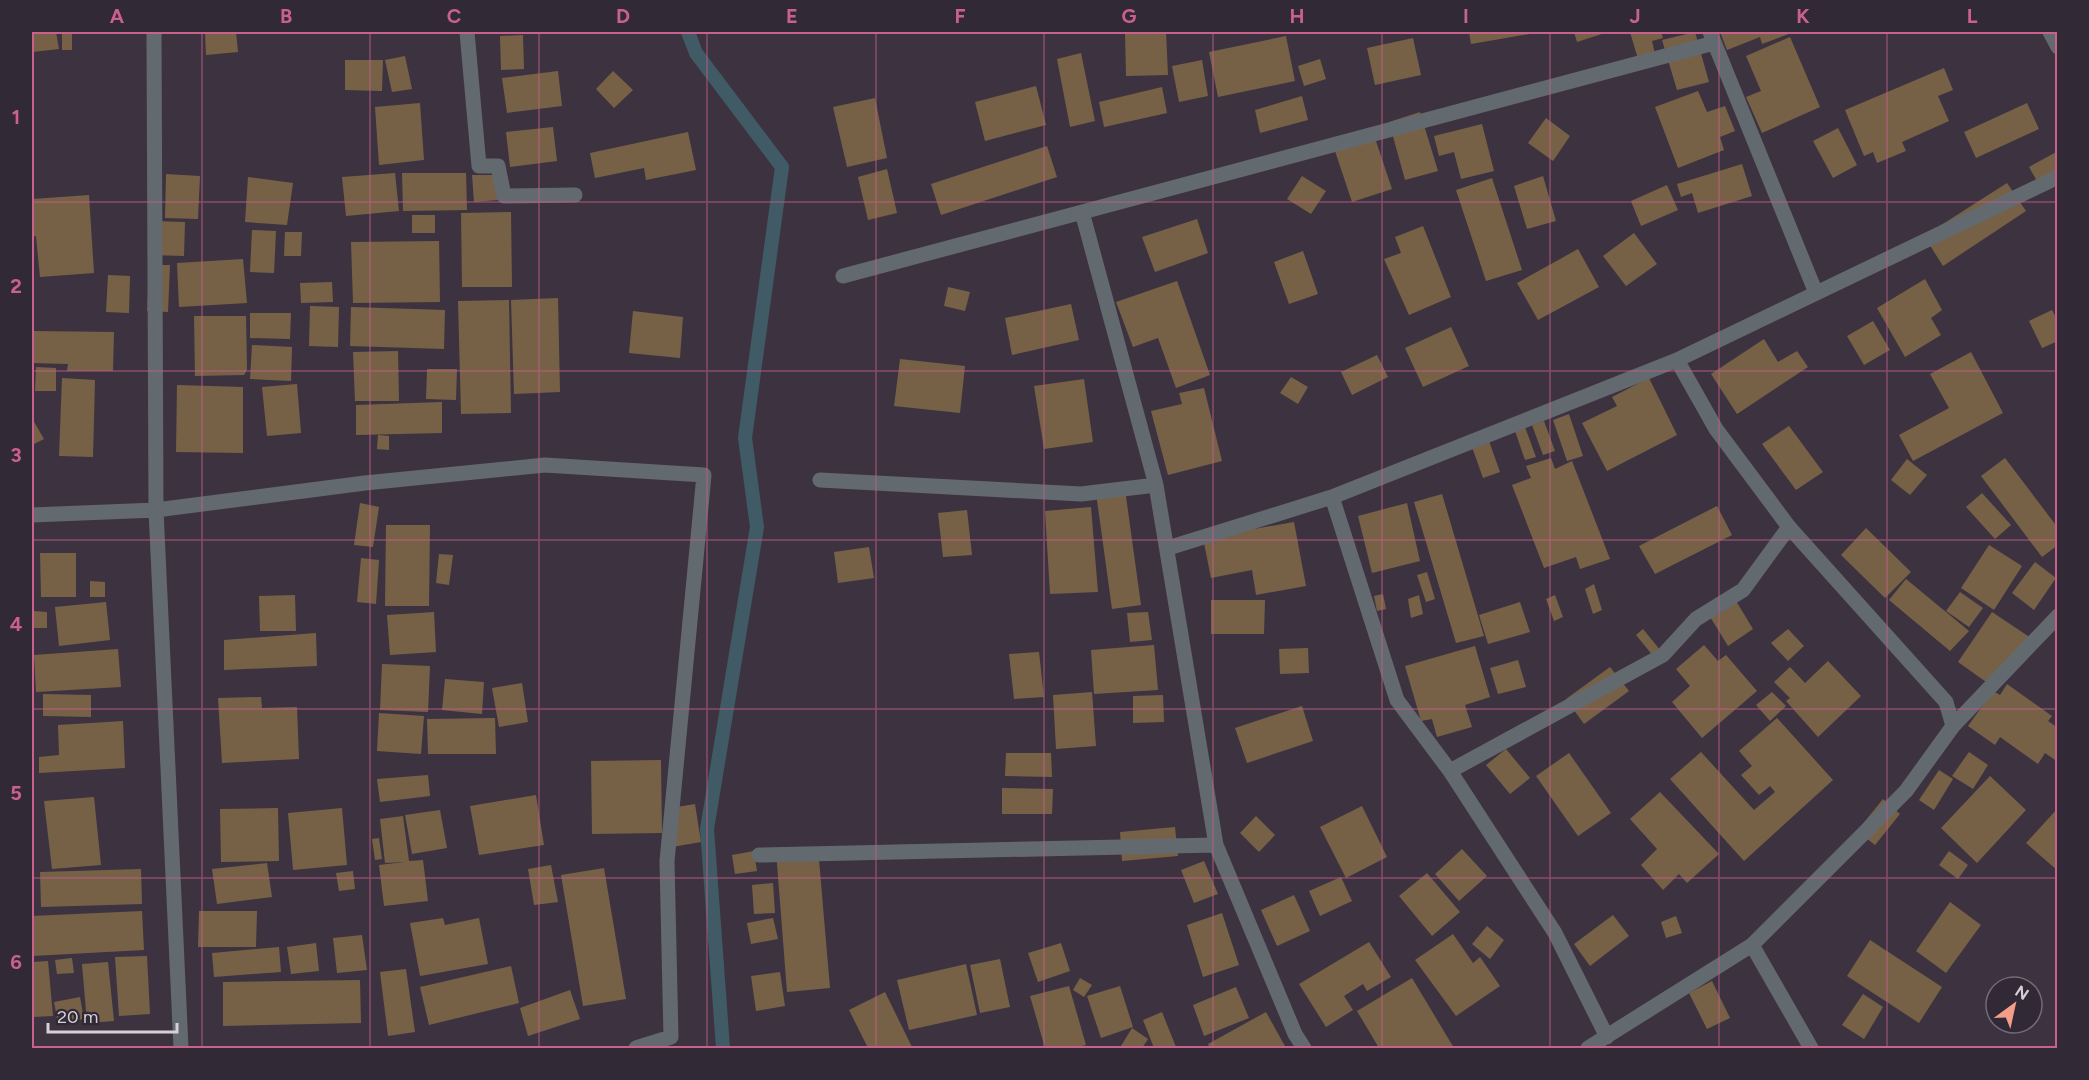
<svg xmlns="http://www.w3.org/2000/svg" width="2089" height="1080" font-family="Figtree,sans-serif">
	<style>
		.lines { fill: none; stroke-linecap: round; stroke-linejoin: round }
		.stream { stroke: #405b65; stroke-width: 14 }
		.building { fill: #766147 }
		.minor { stroke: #636a6f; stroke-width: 15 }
		.grid { fill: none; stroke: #ca618d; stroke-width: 1.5; stroke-opacity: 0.55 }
		.neatline { fill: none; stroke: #ca618d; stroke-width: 2 }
		.grid-label { font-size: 20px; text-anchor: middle; font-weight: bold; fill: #ca618d }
	</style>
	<rect width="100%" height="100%" fill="#3d3340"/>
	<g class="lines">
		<path class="stream" d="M688,32l8,21 86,114 -37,271 12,89 -50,302 16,219"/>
	</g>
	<path class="building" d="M32,32h24l3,17 -27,3z
		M62,32h10v18h-10z
		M205,32h31l2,20 -32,3z
		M1125,32h41l2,43 -42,1z
		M1469,32h66v1l-64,11z
		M1574,32h34l-31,10z
		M1630,32h31l2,6 -11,3 3,13 -17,5z
		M1695,32l14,50 -32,8 -15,-50z
		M1720,32h74l-32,12 -2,-7 -33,13z
		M523,35l1,34 -23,1 -1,-34z
		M1286,36l9,45 -77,16 -9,-45z
		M1790,37l30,70 -58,26 -16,-36 15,-6 -15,-35z
		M1413,38l8,37 -46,10 -8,-37z
		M1081,53l14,68 -25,6 -13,-68z
		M405,56l7,33 -20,3 -7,-32z
		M1320,59l6,20 -22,7 -6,-20z
		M345,60h38l-1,31 -37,-1z
		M1202,60l6,36 -29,6 -7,-36z
		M1944,68l9,22 -15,6 11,25 -47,21 4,9 -29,12 -4,-11 -9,4 -19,-46z
		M558,71l4,35 -55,7 -5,-35z
		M613,71l20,19 -19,18 -18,-19z
		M1036,86l10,39 -61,16 -10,-39z
		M1162,87l5,26 -63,14 -5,-25z
		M1698,91l9,21 18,-6 10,25 -15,6 4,13 -46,18 -23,-61z
		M1302,96l6,24 -48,13 -5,-23z
		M875,98l12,60 -40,9 -14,-60z
		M420,103l4,57 -45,5 -4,-58z
		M2027,103l12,26 -63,29 -12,-26z
		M1420,112l18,59 -33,9 -16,-58z
		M1546,118l24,18 -17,25 -25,-18z
		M1482,124l12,47 -33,8 -7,-27 -15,4 -5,-20z
		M553,127l4,34 -47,6 -4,-35z
		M1838,128l19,37 -24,13 -20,-37z
		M1372,129l20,60 -40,13 -20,-60z
		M688,132l8,38 -50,10 -2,-12 -49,10 -5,-25z
		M1047,146l10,31 -116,38 -10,-31z
		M2058,151v21l-20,11 -9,-16z
		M1742,164l10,32 -54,17 -6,-20 -11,4 -4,-13z
		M887,169l10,44 -29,7 -10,-43z
		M395,173l4,38 -53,5 -4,-39z
		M402,173h64l1,37 -64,1z
		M166,174l34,2 -2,43 -33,-1z
		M472,175h24l2,25 -24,2z
		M1302,176l24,15 -15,23 -24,-15z
		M1543,176l13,45 -29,8 -13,-43z
		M248,177l45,6 -6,42 -42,-3z
		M1492,178l30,92 -36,11 -30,-91z
		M2007,183l19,28 -83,55 -19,-30z
		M1667,185l11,25 -37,16 -10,-25z
		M89,195l5,78 -54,4 -4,-41 -4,1v-38z
		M511,212l1,75h-50l-1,-74z
		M412,215h23v18h-23z
		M1197,219l11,34 -53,19 -13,-35z
		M154,221l31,1 -1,34 -32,-1z
		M1423,226l28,71 -42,18 -25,-56 17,-6 -6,-16z
		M252,230l24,1 -2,42 -24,-1z
		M285,232h17l-1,24h-17z
		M1634,233l23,31 -31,22 -23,-30z
		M439,241l1,61 -87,1 -2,-61z
		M1578,249l21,38 -61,33 -21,-37z
		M1303,251l15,43 -29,10 -15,-42z
		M243,259l4,44 -68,4 -2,-44z
		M149,265h21l-2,47 -21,-1z
		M108,275l22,1 -1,37 -23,-1z
		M1925,279l17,31 -11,8 10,17 -36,22 -28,-49z
		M1177,281l33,94 -34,13 -18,-50 -25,9 -17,-45z
		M332,282l1,20 -32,1 -1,-20z
		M948,287l22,5 -5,19 -21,-5z
		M558,298l2,94 -46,2 -3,-94z
		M509,300l2,113 -50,1 -3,-113z
		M1071,304l8,36 -67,15 -7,-37z
		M310,306l29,1 -1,40 -29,-1z
		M351,307l94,3 -1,39 -94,-3z
		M2052,310l6,11v20l-16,7 -13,-27z
		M633,311l50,6 -3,41 -51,-5z
		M250,313h41l-1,26 -40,-1z
		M194,316h52l1,54 -3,5 -49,1z
		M1873,321l17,29 -26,15 -17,-29z
		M1451,327l18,39 -46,21 -18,-39z
		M32,331l82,1 -1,39h-46l1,-7 -36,-1z
		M1764,339l14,23 19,-11 11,16 -71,47 -26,-40z
		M252,345l40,2 -1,34 -41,-2z
		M398,351l1,50h-44l-2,-49z
		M1971,352l32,61 -90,48 -14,-26 50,-27 -19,-34z
		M1377,355l11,22 -36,18 -11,-23z
		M900,359l65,7 -5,47 -66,-7z
		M36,367l20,1v23h-21z
		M427,369h30l-1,31 -30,-1z
		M1291,377l17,10 -10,17 -18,-11z
		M62,378l33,2 -2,77 -34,-1z
		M1649,378l28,57 -70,36 -25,-48 35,-17 -5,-9z
		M1084,379l9,63 -49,7 -10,-63z
		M297,384l4,49 -34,3 -5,-49z
		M177,385l66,2v66l-67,-1z
		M1204,388l18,73 -54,14 -17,-64 31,-7 -3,-11z
		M442,402v31l-86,2v-30z
		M1569,414l14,42 -16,5 -14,-41z
		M33,420l11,19 -12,6v-24z
		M1544,421l11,30 -12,4 -11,-30z
		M1789,426l34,46 -27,18 -34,-46z
		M1525,427l11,30 -11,3 -10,-29z
		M378,435l11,1v14l-12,-1z
		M1489,441l11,31 -17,6 -11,-31z
		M1551,458l4,11 17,-8 38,98 -30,10 -4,-12 -32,11 -32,-83 19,-7 -5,-12z
		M2005,458l53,70v17l-16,12 -61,-81z
		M1907,459l20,16 -17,20 -19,-15z
		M1125,489l16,116 -29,4 -16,-116z
		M1982,493l29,32 -16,14 -29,-32z
		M1442,494l42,142 -28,7 -42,-141z
		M360,503l19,4 -6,40 -19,-2z
		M1407,503l13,58 -48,12 -14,-57z
		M1717,506l15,29 -77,39 -16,-28z
		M1091,507l7,85 -48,2 -5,-83z
		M967,510l5,45 -29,2 -5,-44z
		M1294,522l12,64 -50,9 -4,-25 -41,8 -8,-40z
		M386,525h44l-1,81h-44z
		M1866,528l45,44 -26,26 -44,-43z
		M1989,545l33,21 -28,44 -33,-22z
		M869,547l5,31 -36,5 -4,-31z
		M40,553h36v44h-35z
		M439,554l14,1 -4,30 -13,-2z
		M361,558l18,2 -3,44 -19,-2z
		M2035,562l21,16 -22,32 -22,-17z
		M1427,572l8,27 -9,3 -9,-27z
		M1906,579l63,52 -19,20 -61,-51z
		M90,581l15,1v15h-15z
		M1594,584l8,26 -9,4 -8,-25z
		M1730,591l23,38 -25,17 -24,-39z
		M1960,592l23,16 -14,19 -23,-16z
		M1383,594l3,15 -9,2 -3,-15z
		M295,595l1,36h-36l-1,-35z
		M1419,595l4,19 -12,4 -3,-19z
		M1555,595l8,22 -9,4 -8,-22z
		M1211,600h54l-1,34h-53z
		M106,602l4,38 -51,6 -4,-39z
		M1520,602l10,30 -42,12 -9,-29z
		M33,611l14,1v16h-14z
		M434,612l2,40 -46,3 -3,-40z
		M1148,612l4,28 -22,2 -3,-29z
		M1992,612l39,26 -35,51 -38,-27z
		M1643,629l18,22 -7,6 -18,-22z
		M1788,629l16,17 -16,15 -17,-18z
		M316,633l1,33 -93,4v-30z
		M1154,645l4,45 -64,4 -3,-44z
		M1704,645l14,16 8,-6 31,36 -55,47 -30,-36 18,-16 -14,-17z
		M1475,646l15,51 -25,8 7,22 -35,10 -5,-18 -11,2 -16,-55z
		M1308,648l1,25 -29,1 -1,-25z
		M118,649l3,38 -85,5 -2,-37z
		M1039,652l5,45 -30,2 -5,-45z
		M1518,660l8,27 -28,7 -8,-26z
		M1828,661l33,35 -43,41 -32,-36 4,-3 -16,-16 16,-15 15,16z
		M382,664l48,2 -2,46 -48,-2z
		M1610,667l19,24 -45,33 -18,-25z
		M445,679l39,3 -2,32 -40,-4z
		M522,683l6,39 -29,5 -7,-39z
		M2007,684l45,32 -4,5 10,7v34l-13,-9 -7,11 -38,-27 -5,8 -27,-19 25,-35 7,4z
		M1092,692l4,54 -40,3 -3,-54z
		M1772,692l14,14 -16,15 -14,-16z
		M43,694l48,1v22l-48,-1z
		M1163,695l1,27 -31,1v-27z
		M261,697l1,11 35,-1 2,52 -77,4 -4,-65z
		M1302,706l11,35 -66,22 -12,-35z
		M379,713l45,3 -3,38 -44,-3z
		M495,718l1,36h-68l-1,-35z
		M1777,718l56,62 -89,81 -74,-82 31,-27 53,58 21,-18 -5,-6 -11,9 -18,-20 11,-9 -13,-15z
		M123,721l2,47 -86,5v-16l20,-2 -1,-30z
		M1506,749l24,29 -20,16 -24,-29z
		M1969,752l19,13 -15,24 -21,-13z
		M1006,753h45l1,24 -47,-1z
		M1569,753l42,60 -33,23 -42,-60z
		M661,760l1,73 -70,1 -1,-73z
		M1939,770l14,9 -19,31 -15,-10z
		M428,775l2,21 -50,6 -3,-23z
		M1990,776l36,34 -49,53 -36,-35z
		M1002,788l51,1 -1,25h-50z
		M1660,792l59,62 -32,29 -8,-9 -16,16 -22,-25 16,-16 -27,-30z
		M536,795l8,50 -65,10 -9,-49z
		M94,797l7,68 -49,4 -8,-68z
		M1883,799l17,15 -25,31 -18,-14z
		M695,804l6,38 -29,5 -7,-38z
		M1362,806l25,51 -41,21 -26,-51z
		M278,808l1,53 -58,1 -1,-53z
		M342,808l5,57 -54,5 -5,-57z
		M2058,808v63l-32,-28z
		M440,810l7,38 -35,6 -7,-39z
		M403,816l6,45 14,-1 5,41 -44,5 -5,-41 25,-3 -19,1 -5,-44z
		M1256,816l19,19 -16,17 -19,-19z
		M1175,827l3,29 -56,5 -2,-29z
		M379,838l3,21 -7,1 -3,-21z
		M818,848l12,140 -43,4 -11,-141z
		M1462,849l25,27 -28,25 -24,-27z
		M754,851l3,20 -22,3 -3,-19z
		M1949,851l19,14 -10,14 -19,-14z
		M1204,861l14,33 -24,9 -13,-33z
		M267,863l5,34 -55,7 -5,-35z
		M551,865l7,37 -24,3 -6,-36z
		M604,868l22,131 -43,7 -22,-131z
		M141,869l1,35 -101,3 -1,-35z
		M353,871l2,18 -16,2 -3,-18z
		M1427,873l33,39 -28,24 -33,-40z
		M1341,877l11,24 -32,15 -11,-25z
		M773,883l2,30 -21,1 -2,-29z
		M1294,895l16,36 -33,15 -16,-36z
		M1950,902l31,23 -35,48 -30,-22z
		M142,911l2,39 -112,6v-40z
		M199,911h58l-1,36h-58z
		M1222,913l17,52 -36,12 -16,-52z
		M1613,915l16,21 -39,30 -16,-22z
		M1676,916l6,17 -16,5 -5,-16z
		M443,918l2,7 34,-7 9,46 -68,12 -10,-53z
		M773,918l5,21 -27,5 -4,-21z
		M1487,926l17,14 -14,19 -18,-15z
		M1453,934l20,29 7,-6 20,29 -44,30 -41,-56z
		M362,935l5,35 -30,3 -4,-35z
		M1870,940l72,47 -23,36 -72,-47z
		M1369,942l22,35 -24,14 -4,-7 -19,12 9,14 -27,17 -27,-43z
		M316,943l3,28 -28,3 -4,-27z
		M1061,943l9,28 -32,11 -10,-29z
		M279,947l2,25 -67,5 -2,-24z
		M147,956l3,58 -31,2 -4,-59z
		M72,958l2,15 -17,1 -2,-14z
		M1000,959l10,48 -30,6 -10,-48z
		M48,961l5,55 -20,1 -1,-55z
		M108,962l6,59 -27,2 -5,-59z
		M966,964l11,51 -68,15 -12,-50z
		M511,966l8,37 -90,22 -9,-38z
		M406,969l9,63 -27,4 -8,-64z
		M780,972l5,34 -29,5 -5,-35z
		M1080,978l12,7 -8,12 -11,-7z
		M1412,978l42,70h-75l-22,-37z
		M360,980l1,43 -138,3v-44z
		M1712,981l18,37 -23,11 -18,-36z
		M1069,986l17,59 -12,3h-29l-15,-52z
		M1120,986l13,41 -32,11 -14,-42z
		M1236,987l13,31 -45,18 -11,-31z
		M570,990l10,29 -52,17 -8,-28z
		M885,992l27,55 -3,1h-41l-19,-38z
		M1863,994l20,13 -19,32 -22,-14z
		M80,997l4,22 -26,4 -4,-21z
		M1162,1012l14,35 -5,1h-17l-11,-28z
		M1266,1012l20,36h-76l-2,-4z
		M1132,1028l16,11 -6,9h-17l-4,-2z"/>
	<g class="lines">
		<path class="minor" d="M154,32l2,478 25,538
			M467,32l12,134h19l6,30 71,-1
			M1710,32l106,261
			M2050,32l8,15
			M1082,212l74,273 60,360 79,189 9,14
			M843,276l871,-233
			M820,480l261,14 75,-9
			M1332,497l65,203 53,71 105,162 52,104
			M32,515l124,-5 209,-27 180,-18 159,10 -37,386 4,176 -35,11
			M1168,548l164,-51 345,-137 381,-183
			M1953,726l105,-110
			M1450,771l213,-116 33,-36 47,-29 46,-63
			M759,855l457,-10
			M1752,945l59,103
			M1588,1048l164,-103 154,-154 47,-65 -7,-24 -157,-175 -73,-98 -39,-69"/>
	</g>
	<path class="grid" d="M202,32v1016M370,32v1016M539,32v1016M707,32v1016M876,32v1016M1044,32v1016M1213,32v1016M1382,32v1016M1550,32v1016M1719,32v1016M1887,32v1016M32,202h2026M32,371h2026M32,540h2026M32,709h2026M32,878h2026"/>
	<rect width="2089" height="1080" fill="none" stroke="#322936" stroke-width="66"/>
	<g transform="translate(2014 1005) rotate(33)"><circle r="28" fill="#322936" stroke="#736b76" stroke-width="1.5"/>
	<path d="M0-4.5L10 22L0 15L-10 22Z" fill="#f49e8a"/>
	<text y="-9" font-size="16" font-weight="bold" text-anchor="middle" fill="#d5cfd7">N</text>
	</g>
	<path d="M48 1023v9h129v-9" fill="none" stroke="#d5cfd7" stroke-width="3"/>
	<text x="57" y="1023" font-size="18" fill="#d5cfd7" stroke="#322936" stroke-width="4.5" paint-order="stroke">20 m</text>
	<rect x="33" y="33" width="2023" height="1014" class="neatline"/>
	<g class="grid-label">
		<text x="117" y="23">A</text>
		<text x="286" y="23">B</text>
		<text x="454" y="23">C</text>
		<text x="623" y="23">D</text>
		<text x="792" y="23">E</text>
		<text x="960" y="23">F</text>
		<text x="1129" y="23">G</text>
		<text x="1297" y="23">H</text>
		<text x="1466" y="23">I</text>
		<text x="1635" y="23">J</text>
		<text x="1803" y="23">K</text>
		<text x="1972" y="23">L</text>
		<text x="16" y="124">1</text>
		<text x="16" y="293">2</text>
		<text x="16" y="462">3</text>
		<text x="16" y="631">4</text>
		<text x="16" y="800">5</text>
		<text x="16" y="969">6</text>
	</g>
</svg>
